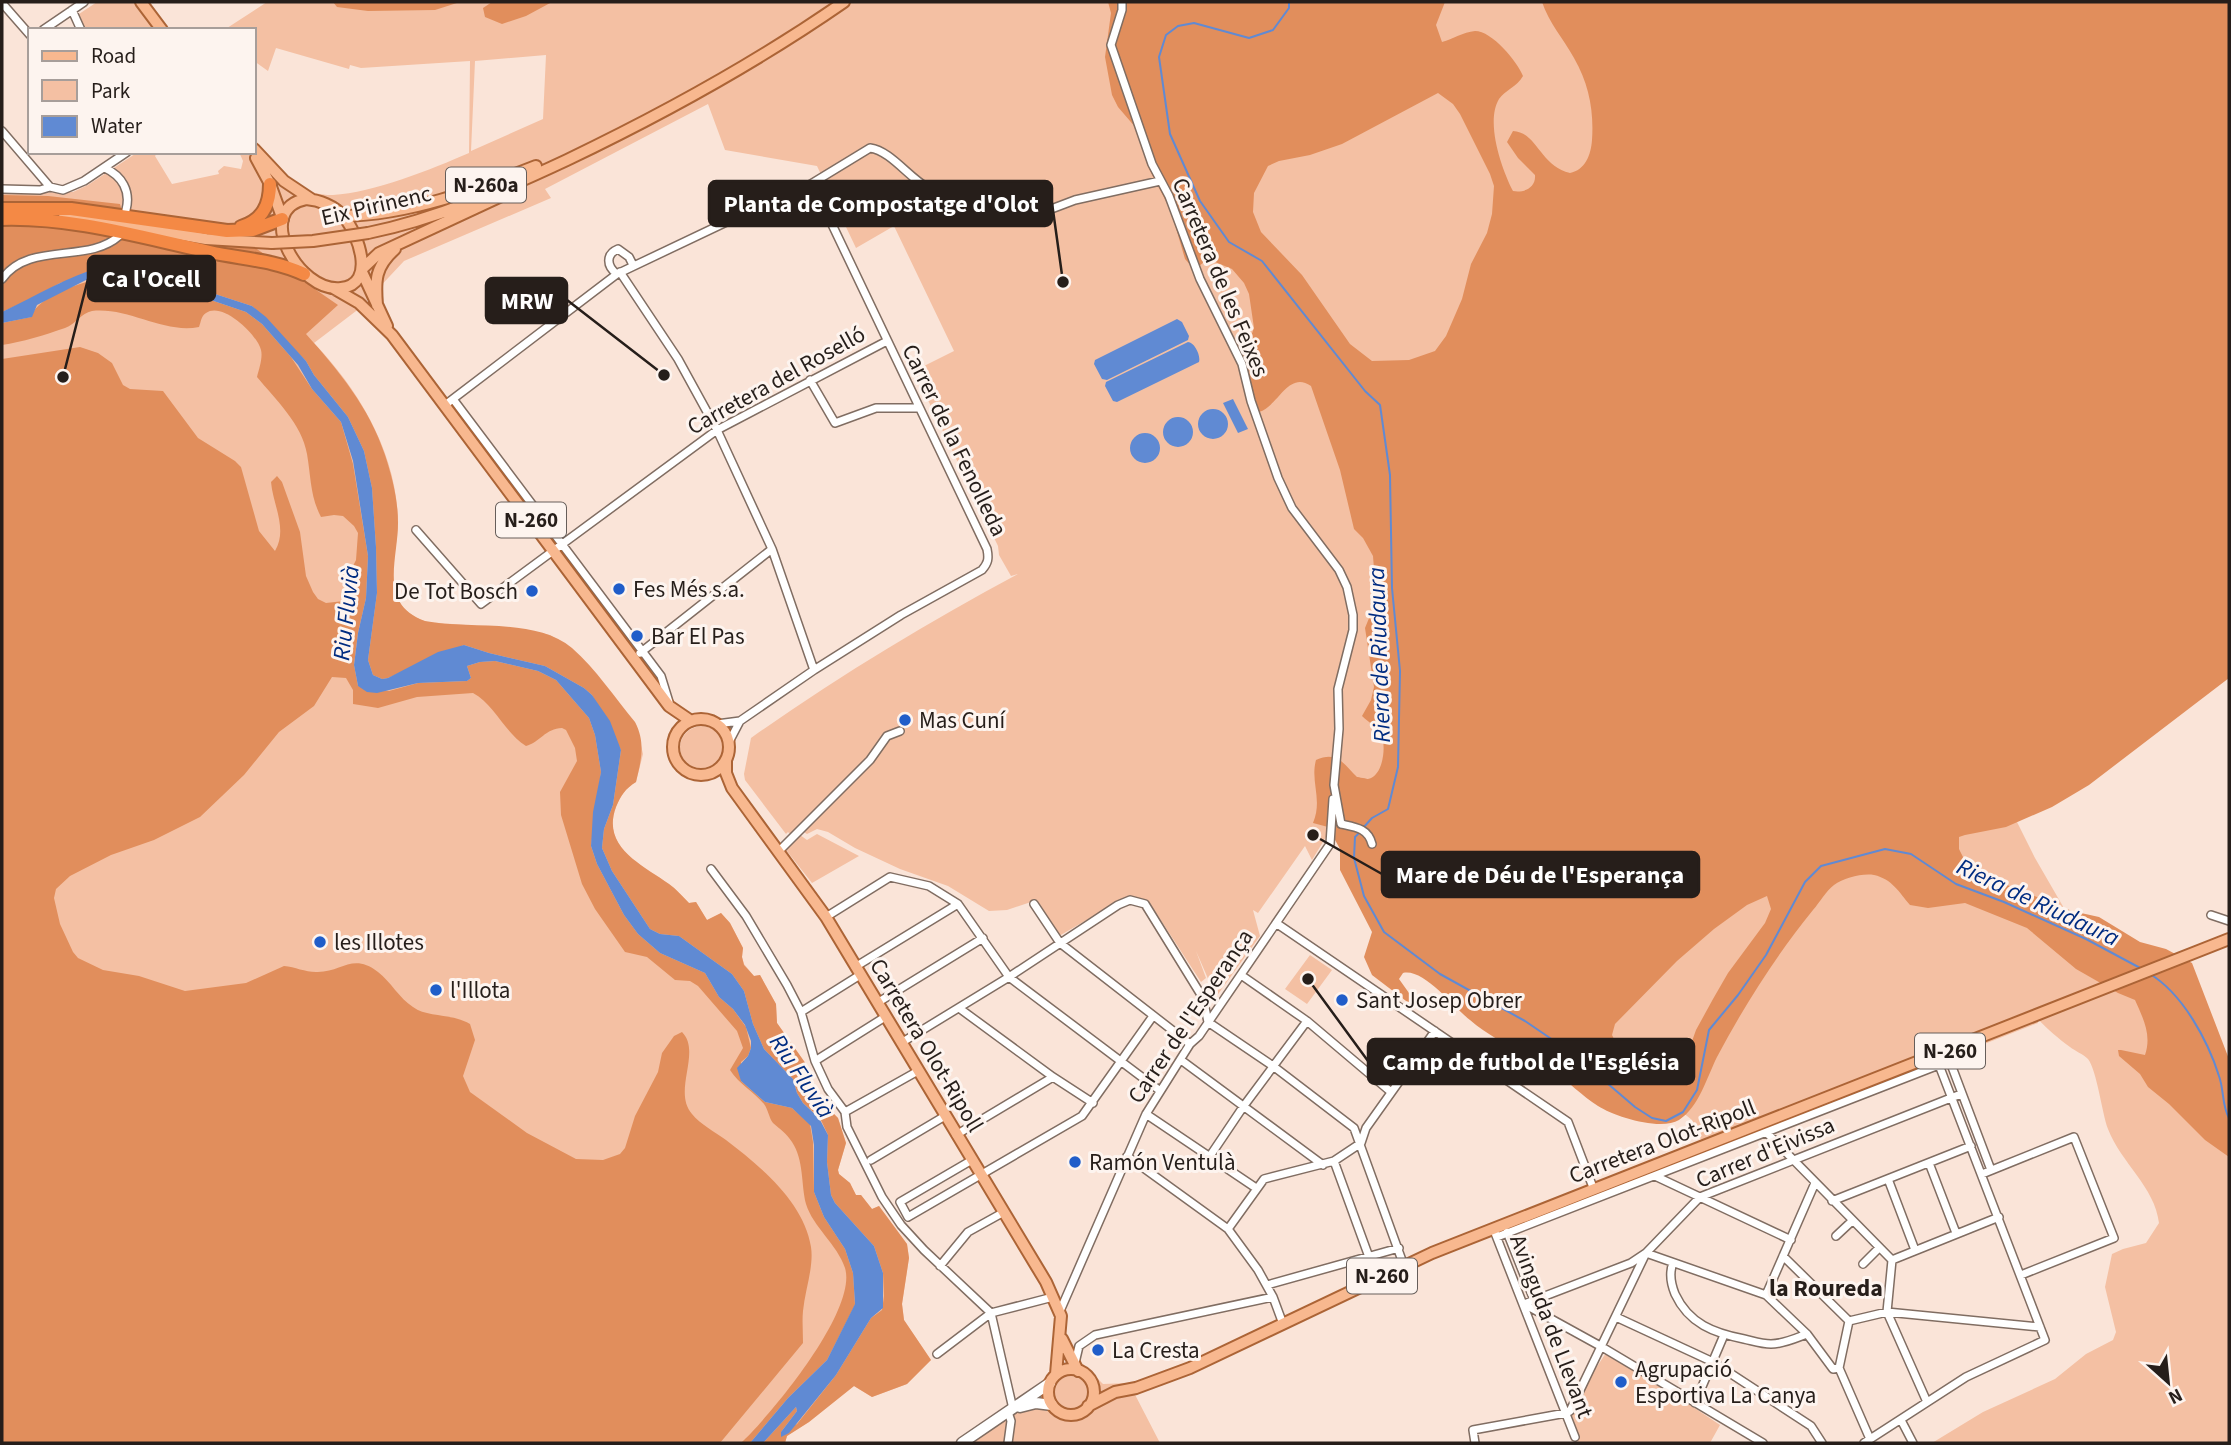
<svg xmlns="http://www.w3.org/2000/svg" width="2231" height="1445" font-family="'Source Sans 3',sans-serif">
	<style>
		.green { fill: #f4c0a3; fill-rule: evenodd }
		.forest { fill: #e18e5c; fill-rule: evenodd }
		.water { fill: #608ad3 }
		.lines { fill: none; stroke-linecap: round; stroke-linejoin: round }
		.stream { stroke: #608ad3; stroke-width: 2 }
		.street-casing { stroke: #806d62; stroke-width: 10 }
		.secondary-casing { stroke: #806d62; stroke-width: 13 }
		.primary-casing { stroke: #ac6436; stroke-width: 14 }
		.highway-casing { stroke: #ac6436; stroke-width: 16 }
		.street { stroke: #fff; stroke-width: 7 }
		.secondary { stroke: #fff; stroke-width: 10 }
		.primary { stroke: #f8b88f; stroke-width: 10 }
		.highway { stroke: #f48945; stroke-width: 12 }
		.primary-bridge-casing { stroke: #ac6436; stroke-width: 14; stroke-linecap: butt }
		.primary-bridge { stroke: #f8b88f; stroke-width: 10 }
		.poi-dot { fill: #205dc9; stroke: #fdf4ef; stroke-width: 2.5 }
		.labels { text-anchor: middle; stroke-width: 6; stroke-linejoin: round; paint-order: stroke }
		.shield { fill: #fdf4ef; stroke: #665e5a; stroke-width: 2 }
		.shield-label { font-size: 21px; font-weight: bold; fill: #261e1a }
		.street-label { font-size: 23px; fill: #261e1a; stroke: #fdf4ef }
		.poi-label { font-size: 23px; fill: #261e1a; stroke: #fdf4ef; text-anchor: start }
		.water-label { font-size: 24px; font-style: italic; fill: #002c81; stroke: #fdf4ef }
		.neighbourhood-label { font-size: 24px; font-weight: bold; fill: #261e1a; stroke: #fdf4ef }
		.leader { fill: none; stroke: #261e1a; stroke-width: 2.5 }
		.callout-dot { fill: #261e1a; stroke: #fdf4ef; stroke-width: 2.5 }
		.callout { fill: #261e1a; stroke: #261e1a; stroke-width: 2.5 }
		.callout-label { font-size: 24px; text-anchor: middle; font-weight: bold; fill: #fff }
	</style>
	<rect width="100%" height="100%" fill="#fae4d8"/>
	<path class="green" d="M97,2h39l20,28h-73l-5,-13 1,-3z
		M267,2h1915l-185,780 38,76 37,64 27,11 130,188v322h-297l51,-31 72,-33 31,-25 27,-14 3,-8 -11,-45 7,-33 11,-5 23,-6 13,-20c-4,-36 -38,-60 -51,-94 -6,-16 -11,-58 -20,-70 -5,-5 -13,-8 -18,-12 -12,-9 -22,-17 -32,-28v4l-331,130 -15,-33 -342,-276 -24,-7 -14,23 -7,-14 -47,67 -5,-3 7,26 -44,61 -20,-46 10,27 -5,4 -52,-80 -21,-6 -69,40 -22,-36 -30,10 -18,1 -41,-25 -48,-17 -45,-21 -27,-16 -11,-3 -10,5 -8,-5 -8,6 -3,-3 -2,2 -41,-54 -1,-6 7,-36c86,-61 174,-114 267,-164l-7,2 -12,-21 -1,-9 -84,-175 40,-20 -60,-125 -38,22 -39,-82 -92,-16 -17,-46 -163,85 6,9 -147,63 -44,47 -46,35c45,47 82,109 84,176 1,24 -11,53 -2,76 5,14 17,22 31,27l101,8 22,5 21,13 65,76 7,30 -7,28c-11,7 -15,13 -20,25 -15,40 26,58 53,77 7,5 13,12 20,19l7,-1 11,18 14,-7 9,10 13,25 -1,9 2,7 10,12 6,-1 16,29 1,19 29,41 10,32 22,22 8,25 -8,27 1,4 11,9 6,12h5l11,14 7,-3 28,38 2,14 -7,46 2,16 27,40 -24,24 -35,13 -18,-11 -45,36 -22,14 -2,7h-783v-1250l71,-1 15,-7 50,-33h20l-3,4 17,28 47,-10 -1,-3 6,-5 17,3 2,-8 -4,-9h9l15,27c18,4 53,17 70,16 40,-2 99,-26 136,-42l1,-92 -109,7 -11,-3 -1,4 -73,-21 -8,23 -14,-10v-31h-30zM546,55l-3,64 -72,32 4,-90z
		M680 748a22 22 0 1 1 44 0a22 22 0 1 1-44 0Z
		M817,834l42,22 -47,27 -26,-33 1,-6 13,-9 7,5z
		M1310,955l22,15 -25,34 -22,-15z
		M1608,1350l112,75 -10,18h-132l-12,-30z
		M1067,1363l16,1 20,20 26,-1 31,60h-204l86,-58 13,-17z"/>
	<path class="forest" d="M333,2h127l-25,8 -67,1 -31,-4z
		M492,2h60l-26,14 -24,8 -17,-7 -2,-9z
		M1108,2h337l-9,23 6,17c11,-3 21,-10 33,-11 17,0 42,30 48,45 -6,11 -18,14 -24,23 -14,23 3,71 14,92 11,2 23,-3 22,-16l-17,-17 -11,-16 6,-11c24,1 27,35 57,42 15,-3 21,-18 22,-33 2,-29 -3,-56 -18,-82 -11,-20 -25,-35 -32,-56h687v676l-140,107 -37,22 -46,20 -41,8 -6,2v12l6,12 27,18 80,32 27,6 41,25 26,7 26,14 37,96v98l-24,-17 -36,-36 -21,-17 -8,-13 -21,-18 -1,-6h3l24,5c7,-20 -2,-37 -10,-55l-17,-7 -42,-24 -49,-41 -62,-25 -37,5 -18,-3c-11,-13 -18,-26 -36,-30 -12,-2 -30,3 -40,10 -8,6 -14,17 -21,25 -36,44 -69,96 -96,147 -10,20 -18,50 -38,63 -18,11 -64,-3 -81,-14 -16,-10 -30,-25 -46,-36 -26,-17 -58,-29 -82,-50 -16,-12 -46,-52 -67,-47l-4,6 15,21 -4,4 -38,-29 -8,-18 8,-25 -32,-62v-21l-12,-22 -15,-4c10,-24 -3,-41 3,-63 22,-10 28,5 41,17 1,0 11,2 11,2 15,-3 18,-31 14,-42 -4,-10 -13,-14 -20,-21l9,-16 3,-13 -9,-59 9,-22 2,-11 -3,-39 -10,-18 -9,-9 -14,-59 -29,-84c-23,-16 -33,21 -52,26l-16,-55 11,-29 -5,-34 -5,-11 -12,-14 -24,-10 -9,7 -7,1 -7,-8 -14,-48 -22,-42 -13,-41 -18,-21 -6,-12 -7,-38 6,-44zM1438,93l15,11 7,10 30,60 4,12 -2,28 -5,19 -16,31 -9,35 -16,37 -11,15 -26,9 -37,1 -22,-17 -48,-69 -41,-43 -8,-20 1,-19 14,-27 11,-5 31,-6 32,-11zM1767,896l4,13 -6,14 -37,50 -15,26 -17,31 -15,42 -12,3 -54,-34 -3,-6 3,-11 62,-63 37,-32 33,-24z
		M2,195l46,1 72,8 2,7 103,16 113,78 -32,29c33,37 63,73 79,121 7,21 13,45 13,68 0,37 -20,81 27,98 45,9 110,-4 147,27 24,21 43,50 63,74 11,21 6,39 1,60 -11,7 -15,13 -20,25 -15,40 26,58 53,77 7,5 13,12 20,19l7,-1 11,18 14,-7 9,10 13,25 -1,9 2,8 10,11 6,-1 16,29 1,19 29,41 10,32 22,22 8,25 -8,27 1,4 11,9 6,12h5l11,14 7,-3 28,38 2,14 -7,46 2,16 27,40 -24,24 -35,13 -18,-11 -45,36 -22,14 -2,7h-22l33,-36 1,4 -16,21 16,-8 39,-49 35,-57 11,-8 2,-14 -1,-23 -9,-27 -39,-43 -4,-8 -4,-33 1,-27 -8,-17 -17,-15 -6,-10 -4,-14 -29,-30 -11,-25 -9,-33 -12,-17 -53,-38 -19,-2 -10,-5 -38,-58 -10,-23 2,-19 9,-24 8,-55 -29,-55 -8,-7 -39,-22 -56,-13 -25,-8 -76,33 -6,1 -9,-4 -5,-15 9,-67 -1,-46 -4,-59 -8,-37 -16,-34 -34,-42 -8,-14 -54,-55 -123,-40 -69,17 -27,15 -31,14z
		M113,276h27l106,36 16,12 29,33 21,32 29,33 12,42 15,92 -2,42 -8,35 -4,32 4,21 31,5 29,-8 49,-2 4,-3 -4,-12 13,-4 15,-1 43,10 18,9 33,38 6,17 6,37 -10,74 6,18 27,51 14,19 22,19 45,20 14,24 14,12 13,18 5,21 -3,8 -7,6v19l24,21 27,6 18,16 3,18 1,50 10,25 21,32 8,24 2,32 -28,55 -39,38 -38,45h-9c30,-28 117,-133 104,-175 -8,-24 -32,-41 -39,-64 -5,-20 -2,-44 -14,-62 -5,-8 -12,-13 -19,-19 -4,-5 -5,-14 -9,-19 -11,-13 -25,-20 -34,-34l13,-22 -6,-17 -39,-45 -8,-5 -15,-1 -28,-23 -22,-5 -30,-43 -13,-25 -21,-69 -1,-23 17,-31 -2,-13 -9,-18 -4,-2c-16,0 -23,15 -36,18 -22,-14 -31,-41 -53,-53l-56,4 -39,11 -25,-4v-14l-7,-12 -14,-1 -18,29 -35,26 -35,43 -44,42 -46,23 -43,15 -41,21 -14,13 -2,9 6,26 13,28 5,6 25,12 36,6 46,15 61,-8 38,-17c11,1 21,6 32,6 26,1 36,-20 62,0 13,10 21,26 35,35 15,11 39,6 57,17l5,16 -12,36 7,16 57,41 49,26 27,1 17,-6 5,-6 10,-32 23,-44 4,-19 12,-17 8,-4c20,20 -10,59 10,82 8,10 23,18 34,26 34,26 78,62 85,107 3,20 -6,43 -8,64 -1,10 0,21 0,32l-83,100h-718v-1084l78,-12 18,6 14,10 11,22 7,4 33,2 35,47 37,23 6,6 18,64 16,20c13,-22 -2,-46 -4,-69l6,-6 5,6 18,50 6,44 7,16 5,7 8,4 18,-2 2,-21 10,-20 2,-27 -4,-7 -11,-10 -9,-1 -13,2c-11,-21 -10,-40 -14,-63 -5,-30 -31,-54 -50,-77 2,-8 6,-19 4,-27 -4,-16 -39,-49 -55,-37 -5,3 -5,9 -7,14 -36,7 -70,-20 -107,-16 -11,2 -16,13 -27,17 -20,7 -43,14 -63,17v-22l29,-6c7,-23 60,-38 82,-41z"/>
	<path class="water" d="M104,266h25l123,40 14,11 40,44 8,14 34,42 16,34 8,37 4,59 1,46 -9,67 5,15 9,4 6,-1 50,-26 26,-7 25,8 56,13 39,22 8,7 18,26 11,29 -8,55 -9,24 -2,19 10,23 38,58 10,5 19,2 53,38 12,17 9,33 11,25 29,30 4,14 6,10 16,15 9,17 -1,27 4,33 4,8 39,43 9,27v35l-12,10 -35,57 -47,58 -8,4v-5l16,-21 -1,-4 -33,36h-13l38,-45 39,-38 28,-56 -2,-31 -8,-24 -21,-32 -10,-25v-47l-3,-19 -19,-18 -27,-6 -24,-21 -4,-13 11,-12 3,-8v-7l-6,-16 -12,-16 -14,-12 -14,-24 -45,-20 -22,-19 -14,-19 -27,-51 -6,-18 2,-34 8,-40 -6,-37 -6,-17 -33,-38 -18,-9 -43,-10 -15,1 -13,4 4,12 -4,3 -49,2 -41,10 -10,-1 -9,-6 -4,-21 4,-32 8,-35 2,-42 -15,-95 -12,-39 -29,-33 -14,-24 -36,-41 -16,-12 -106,-36h-27l-27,4 -49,25 -5,12 -30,6v-11c34,-16 66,-36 102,-46z
		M1177,319l5,3 7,14 -1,4 -81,40 -5,-1 -8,-15 1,-4z
		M1188,342c6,0 13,13 11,20l-82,40 -4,-1 -8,-15 1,-4z
		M1233,399l15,30 -10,4 -15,-30z
		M1198 424a15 15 0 1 1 30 0a15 15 0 1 1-30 0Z
		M1163 432a15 15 0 1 1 30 0a15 15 0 1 1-30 0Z
		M1130 448a15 15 0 1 1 30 0a15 15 0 1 1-30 0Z"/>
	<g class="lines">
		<path class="stream" d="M1289,2v6l-16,22 -24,8 -55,-15 -16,3 -12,9 -7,22 11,77 30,67 29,41 33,19 103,130 15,14 10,70 2,113 8,83 -2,96 -10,42 -16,9 -9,10
			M1359,833l-4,4 -1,21 10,38 20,36 56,42 85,47 47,32 63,54 17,11 14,3 17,-9 14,-22 12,-60 29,-35 28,-40 39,-73 16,-16 64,-17 26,5 45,30 48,18 82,37 56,30
			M2150,974c33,20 58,67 69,102 5,14 3,30 10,42"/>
		<g class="street-casing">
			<path id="street" d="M1122,2v8l-11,35 41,119 17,32 31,83 42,85 9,37 27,77 14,30 47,62 8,17 6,28v15l-15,59 1,40 -5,56 7,39c14,3 27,4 31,20
				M2,3l28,32
				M72,10l9,20
				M43,30l41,-28
				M2,131l48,56
				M105,168c17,8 26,23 21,42
				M2,189l38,1 10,-3 13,3 21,-9 43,-29
				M620,272l58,87 39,71 55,119 42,121
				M617,274c-11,-8 -11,-20 1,-25l11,8 4,8
				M2,279c27,-38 86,-15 117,-43
				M810,380l25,43 41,-15h43
				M453,399l208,277 8,26
				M445,405l172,-131 183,-87h6l64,-39c21,3 38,29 58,40l94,21 24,2 29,-11 85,-19
				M416,530l65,74 236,-174 170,-89
				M640,653l132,-104
				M717,724l23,-3 74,-51 87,-55 81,-45c6,-7 7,-11 5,-21l-170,-356 -5,-5 -6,-1
				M729,742l11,-21
				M779,851l91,-91 17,-24 13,-5
				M711,869l35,47 41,69 14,27 14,49 13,28 17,23 2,15 35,70 19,28 23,25 67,63 22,96
				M1034,904l26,39 130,101
				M2211,915l18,6
				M826,917l64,-40 39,9 29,18 51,73 150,113
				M1276,923l292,199 26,68
				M855,967l103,-63
				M1241,975l66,46 84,71
				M877,1003l106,-65
				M959,1008l94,69 40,26
				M801,1012l59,-37
				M1208,1022l65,44 81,62 50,138
				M901,1043l108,-66 109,-72 12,-5 15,4 58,94 5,24
				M1949,1059l42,111
				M1181,1060l142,105
				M815,1061l70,-44
				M845,1112l73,-41
				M1146,1114l110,74
				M1767,1133l125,127
				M956,1135l97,-58
				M1127,1156l101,73 30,41 15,27 10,27
				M1210,1156l33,-49 64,-86
				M871,1160l74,-44
				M972,1160l-72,42 8,15 174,-101 71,-100
				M1334,1161l35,96
				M1929,1163l27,70
				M1982,1174l92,-37 40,101 -93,37
				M1655,1176l136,64
				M1888,1179l27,71
				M1832,1201l139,-55
				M1228,1229l36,-50 70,-18 27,-18 5,-15 69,-97
				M1507,1232l27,68
				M1495,1233l80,204
				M1836,1236l16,-15
				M1497,1237l452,-176
				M1783,1256l66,65
				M1673,1263c-4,10 -2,21 2,31 14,30 39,39 69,45 9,2 18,5 27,5 13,0 25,-6 36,-10
				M1863,1264l16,-16
				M940,1266l28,-34 36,-20
				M1267,1285l132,-37
				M1766,1295l49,-112
				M1524,1304l107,-41 15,-10 54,-56 261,-103
				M1524,1304l78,43 161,96
				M1060,1311l86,-197 44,-70 9,-8 131,-192 3,-45
				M1616,1317l97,45 98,64 11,17
				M937,1354l54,-41 62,-16
				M1075,1363l4,-17 16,-11 178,-38
				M1839,1368l10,-47 38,-9 153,15
				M1927,1402l-40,-90 5,-52 107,-43
				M1695,1403l29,-68
				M1008,1412l3,9 -3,22
				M1901,1420l12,23
				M1475,1443l-2,-13 93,-17 4,-2 76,-158 120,42 41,39 26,35 6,-1 31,71
				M1864,1443l102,-66 79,-37 -106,-275"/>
		</g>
		<g class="secondary-casing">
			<path id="secondary" d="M1020,1407l16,-4 16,2
				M962,1443l88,-60"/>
		</g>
		<g class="primary-casing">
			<path id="primary" d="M141,2l21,28
				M254,149l30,32 27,18
				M256,158l14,26 12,33
				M306,199c13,1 29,7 38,18 14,17 33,67 -3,71 -43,5 -88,-79 -35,-89z
				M64,214l142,25 66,4
				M343,216c66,-1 132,-26 193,-50
				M368,233c69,-14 135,-43 199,-73 96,-46 189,-97 277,-158
				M362,269l17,-16 129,-60
				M362,272l25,54
				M333,288l26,15 33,32 277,371 22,15
				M377,305c-2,-25 -2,-38 18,-56
				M673 747a28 28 0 1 1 56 0a28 28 0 1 1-56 0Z
				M726,761v12l6,15 94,129 220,365 15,34 -5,58
				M1062,1339l16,32
				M1048 1392a23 23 0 1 1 46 0a23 23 0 1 1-46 0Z
				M1088,1406l27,-14 21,-4 54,-20 242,-115 797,-314"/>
		</g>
		<g class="highway-casing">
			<path id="highway" d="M2,209h69l156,22 26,-1 29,-11
				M2,219c71,-2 138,18 208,33 32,7 64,8 94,22
				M241,227c22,-7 29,-22 29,-43"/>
		</g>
		<use href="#street" class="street"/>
		<use href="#secondary" class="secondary"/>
		<use href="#primary" class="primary"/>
		<use href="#highway" class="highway"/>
		<g class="primary-bridge-casing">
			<path id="primary-bridge" d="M272,243l41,-2 55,-8"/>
		</g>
		<use href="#primary-bridge" class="primary-bridge"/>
	</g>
	<g class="poi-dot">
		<circle cx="619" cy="589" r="7"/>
		<circle cx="532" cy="591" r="7"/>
		<circle cx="637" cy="636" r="7"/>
		<circle cx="905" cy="720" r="7"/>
		<circle cx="320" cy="942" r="7"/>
		<circle cx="436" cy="990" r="7"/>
		<circle cx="1342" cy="1000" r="7"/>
		<circle cx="1075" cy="1162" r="7"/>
		<circle cx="1098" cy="1350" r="7"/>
		<circle cx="1621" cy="1382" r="7"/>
	</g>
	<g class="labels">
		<g class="shield">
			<rect x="446" y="167.5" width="80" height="35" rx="5"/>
			<rect x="496" y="502.5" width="70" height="35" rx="5"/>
			<rect x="1915" y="1033.5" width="70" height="35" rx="5"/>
			<rect x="1347" y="1258.5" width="70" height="35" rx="5"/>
		</g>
		<g class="shield-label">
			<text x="486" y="192">N-260a</text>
			<text x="531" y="527">N-260</text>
			<text x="1950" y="1058">N-260</text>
			<text x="1382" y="1283">N-260</text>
		</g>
		<g class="street-label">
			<text transform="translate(376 205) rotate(-13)" y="8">Eix Pirinenc</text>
			<text transform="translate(1221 277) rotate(67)" y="8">Carretera de les Feixes</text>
			<text transform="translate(776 380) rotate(-29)" y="8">Carretera del Roselló</text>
			<text transform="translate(955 440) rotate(64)" y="8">Carrer de la Fenolleda</text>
			<text transform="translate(1190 1016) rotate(-56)" y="8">Carrer de l'Esperança</text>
			<text transform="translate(927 1045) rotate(59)" y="8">Carretera Olot-Ripoll</text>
			<text transform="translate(1662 1141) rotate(-21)" y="8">Carretera Olot-Ripoll</text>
			<text transform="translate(1765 1152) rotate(-23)" y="8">Carrer d'Eivissa</text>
			<text transform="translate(1552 1326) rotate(69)" y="8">Avinguda de Llevant</text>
		</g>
		<g class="poi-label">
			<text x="633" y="597">Fes Més s.a.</text>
			<text x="518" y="599" text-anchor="end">De Tot Bosch</text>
			<text x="651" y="644">Bar El Pas</text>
			<text x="919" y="728">Mas Cuní</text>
			<text x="334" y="950">les Illotes</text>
			<text x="450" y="998">l'Illota</text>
			<text x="1356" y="1008">Sant Josep Obrer</text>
			<text x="1089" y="1170">Ramón Ventulà</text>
			<text x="1112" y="1358">La Cresta</text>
			<text x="1635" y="1377">Agrupació<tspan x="1635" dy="26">Esportiva La Canya</tspan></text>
		</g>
		<g class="water-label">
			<text transform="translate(346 613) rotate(-84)" y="8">Riu Fluvià</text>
			<text transform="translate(1379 655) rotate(-92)" y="8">Riera de Riudaura</text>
			<text transform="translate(2038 902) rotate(25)" y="8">Riera de Riudaura</text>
			<text transform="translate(802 1076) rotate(56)" y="8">Riu Fluvià</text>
		</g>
		<g class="neighbourhood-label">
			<text x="1826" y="1296">la Roureda</text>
		</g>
	</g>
	<path class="leader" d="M1063 282L1052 203M63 377L88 279M664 375L567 300M1313 835L1382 874M1308 979L1368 1061"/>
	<g class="callout-dot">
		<circle cx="1063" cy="282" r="7"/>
		<circle cx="63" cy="377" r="7"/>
		<circle cx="664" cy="375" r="7"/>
		<circle cx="1313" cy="835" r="7"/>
		<circle cx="1308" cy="979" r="7"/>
	</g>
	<g class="callout">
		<rect x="709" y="181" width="343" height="45" rx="7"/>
		<rect x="88" y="256" width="127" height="45" rx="7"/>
		<rect x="486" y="278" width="81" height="45" rx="7"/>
		<rect x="1382" y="852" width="317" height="45" rx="7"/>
		<rect x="1368" y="1039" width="326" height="45" rx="7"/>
	</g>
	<g class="callout-label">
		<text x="881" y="212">Planta de Compostatge d'Olot</text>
		<text x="151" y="287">Ca l'Ocell</text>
		<text x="527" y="309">MRW</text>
		<text x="1540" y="883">Mare de Déu de l'Esperança</text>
		<text x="1531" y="1070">Camp de futbol de l'Església</text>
	</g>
	<rect width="2231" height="1445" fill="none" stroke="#261e1a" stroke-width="7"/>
	<rect x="28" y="28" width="228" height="126" fill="#fdf4ef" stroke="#a79e9a" stroke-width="2"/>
	<rect x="42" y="51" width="35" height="10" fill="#f8b88f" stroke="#a79e9a" stroke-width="2"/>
	<text x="91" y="63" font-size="21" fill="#261e1a">Road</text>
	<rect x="42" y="80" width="35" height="21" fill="#f4c0a3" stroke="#a79e9a" stroke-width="2"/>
	<text x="91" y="98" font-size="21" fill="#261e1a">Park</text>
	<rect x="42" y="116" width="35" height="21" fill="#608ad3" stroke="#a79e9a" stroke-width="2"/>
	<text x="91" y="133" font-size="21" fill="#261e1a">Water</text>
	<g transform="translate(2168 1382) rotate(153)" stroke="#fdf4ef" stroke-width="5" paint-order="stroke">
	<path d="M0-5L12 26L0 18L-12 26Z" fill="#261e1a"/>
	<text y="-10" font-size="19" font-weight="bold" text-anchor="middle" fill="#261e1a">N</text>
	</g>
</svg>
